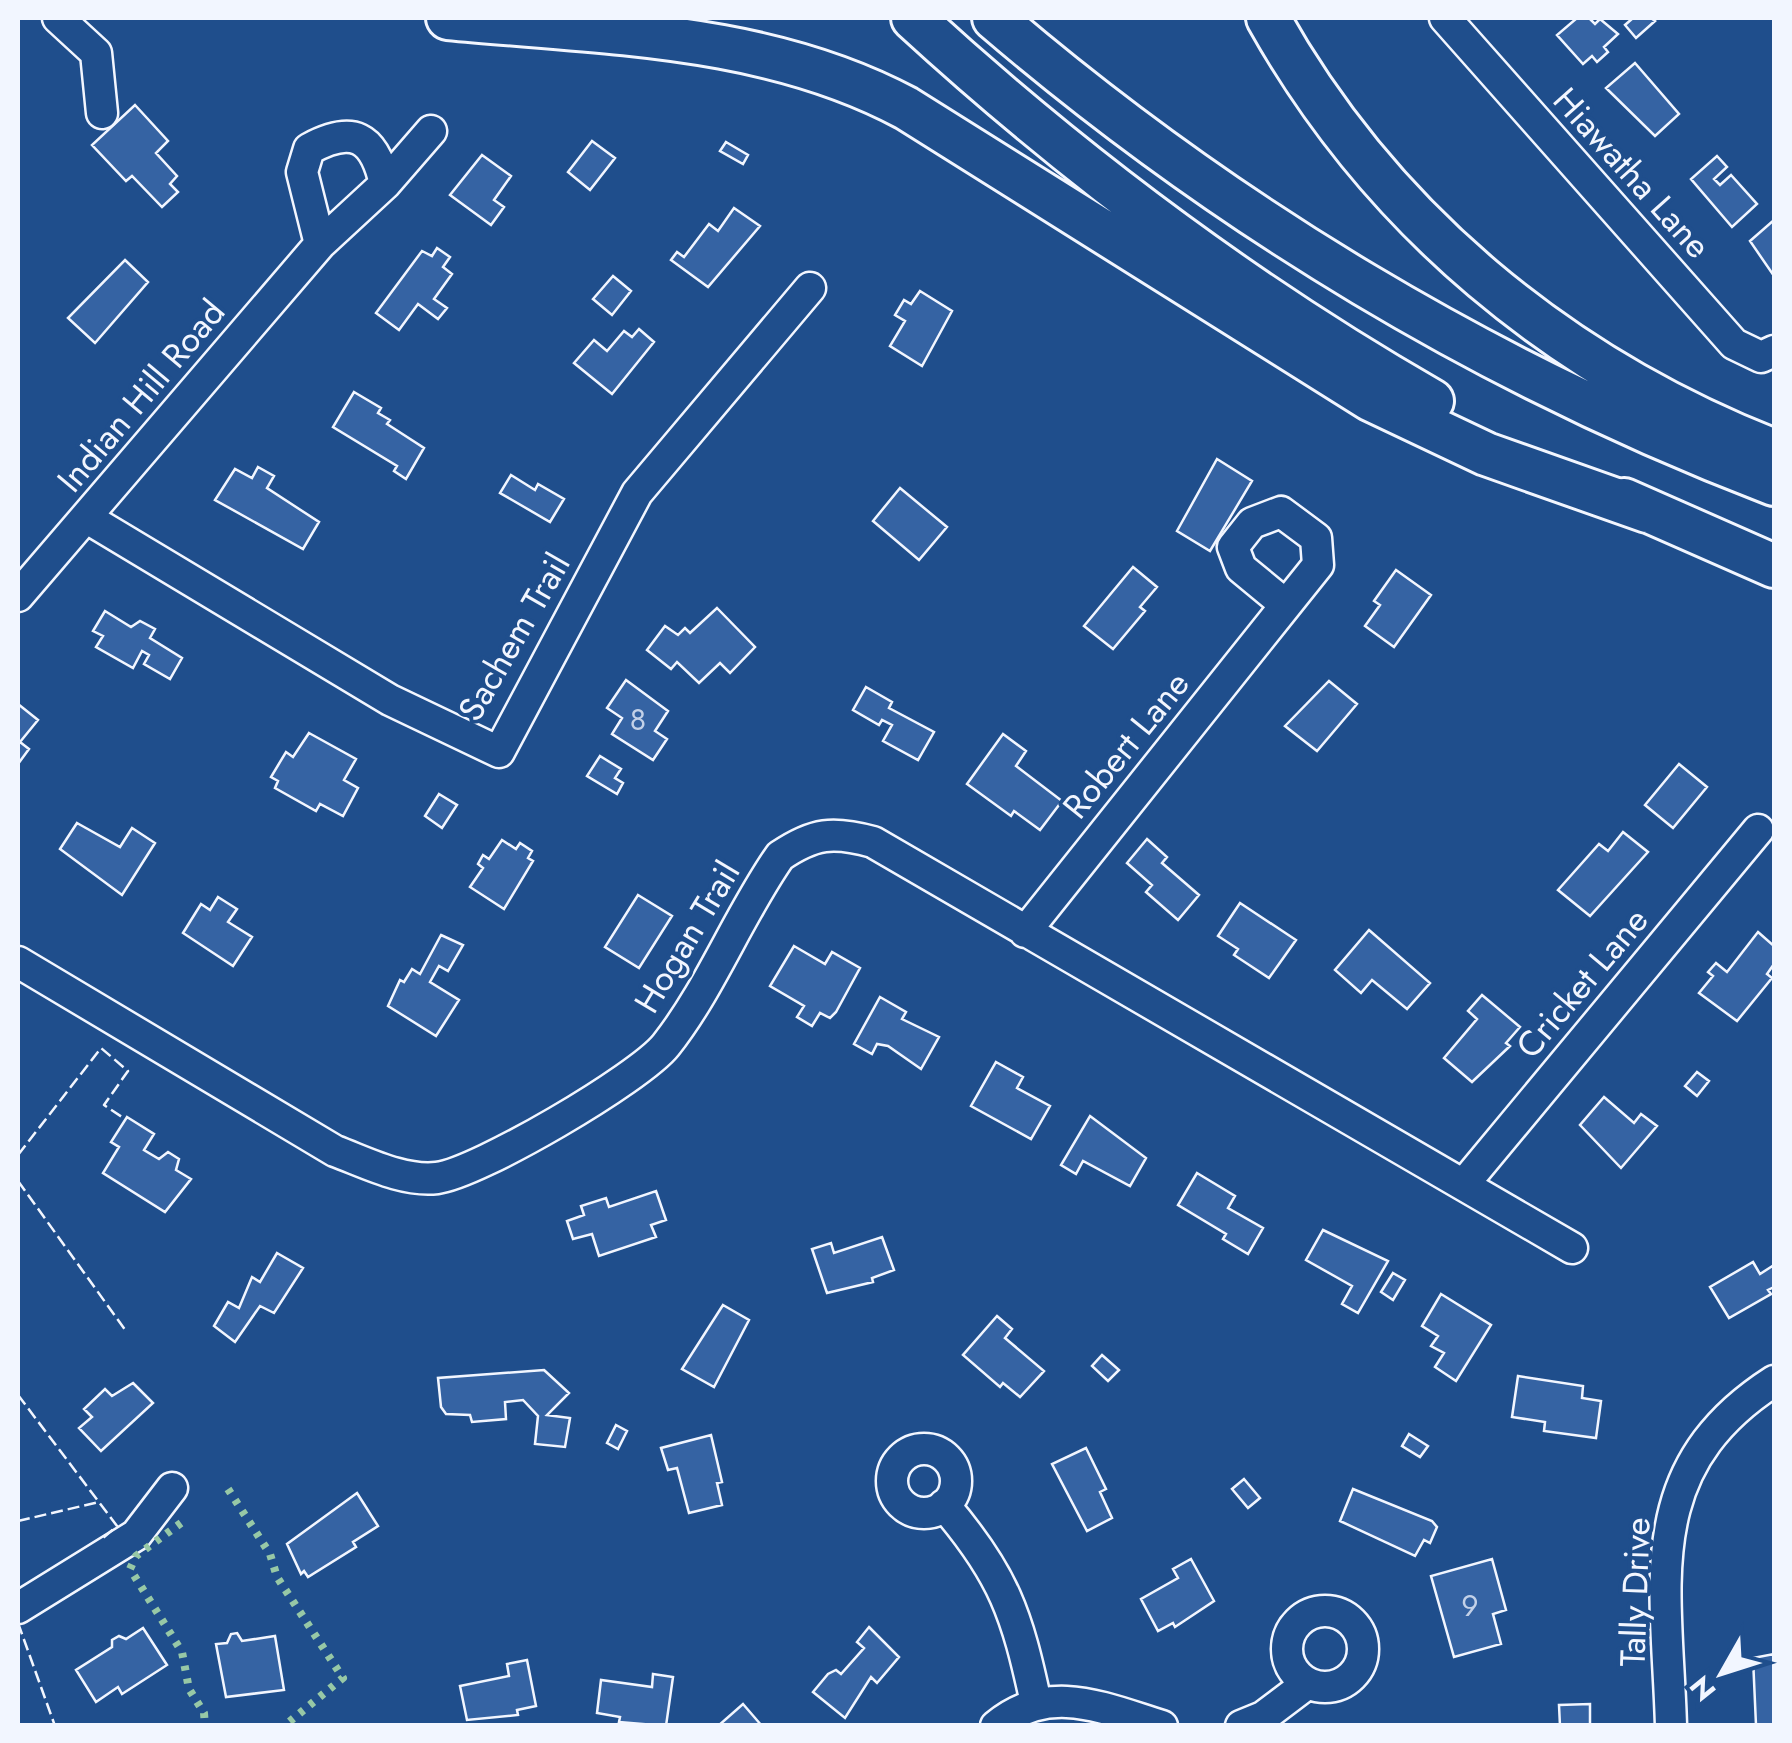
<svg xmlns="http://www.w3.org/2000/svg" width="1792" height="1743" font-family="Jost,sans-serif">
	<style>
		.building { fill: #3563a3; stroke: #f2f6ff; stroke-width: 2.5 }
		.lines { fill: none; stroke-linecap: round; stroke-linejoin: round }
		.minor-casing { stroke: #f2f6ff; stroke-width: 35 }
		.highway-casing { stroke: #f2f6ff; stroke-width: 48 }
		.minor { stroke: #1f4e8c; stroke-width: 30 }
		.highway { stroke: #1f4e8c; stroke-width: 42 }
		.hedge { stroke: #97c8a6; stroke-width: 8; stroke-dasharray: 5 8; stroke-linecap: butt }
		.fence { stroke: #f2f6ff; stroke-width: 2.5; stroke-dasharray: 12 5; stroke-linecap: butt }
		.labels { text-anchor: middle; stroke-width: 8; stroke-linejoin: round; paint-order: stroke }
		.number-label { font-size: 30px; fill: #c3d1e8 }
		.street-label { font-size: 35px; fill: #f2f6ff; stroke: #1f4e8c }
	</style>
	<rect width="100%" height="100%" fill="#1f4e8c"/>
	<path class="building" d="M1577,18h12l6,6 5,-5 18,15 -14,13 4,5 -11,10 -5,-6 -9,8 -26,-29z
		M1633,18h18l4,3 -19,17 -11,-13z
		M1635,63l44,51 -24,22 -49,-48z
		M135,105l33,36 -12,12 21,23 -7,8 8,8 -16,15 -30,-31 -6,5 -34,-36z
		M592,141l23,17 -25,32 -22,-18z
		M726,142l22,13 -5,9 -23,-13z
		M482,155l29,21 -17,24 10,7 -13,18 -41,-30z
		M1717,156l10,11 -13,12 6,6 11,-10 26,29 -25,23 -41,-48z
		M734,208l26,18 -52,61 -37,-27 6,-8 7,5 25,-33 9,7z
		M1774,220v56l-24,-35z
		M437,248l13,9 -7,10 9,7 -18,25 13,9 -9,11 -20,-15 -19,26 -23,-17 46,-62 10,5z
		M125,260l23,22 -53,61 -27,-25z
		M613,276l18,15 -19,24 -19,-16z
		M920,291l32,20 -30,55 -32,-20 15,-25 -10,-6 9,-15 7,4z
		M639,329l15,13 -42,52 -38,-31 20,-23 13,11 17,-20 8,6z
		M354,392l27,16 -3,5 12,7 -3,4 37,24 -18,31 -12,-8 3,-5 -64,-39z
		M1217,459l35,22 -42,70 -33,-20z
		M258,467l16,9 -7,12 52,34 -16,27 -88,-49 20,-31 17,9z
		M511,475l24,15 3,-6 26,15 -14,23 -50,-29z
		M900,488l47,39 -28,33 -46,-39z
		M1133,567l24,20 -17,20 5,4 -32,38 -29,-23z
		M1396,570l35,25 -37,52 -29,-21 15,-21 -6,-4z
		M717,608l38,39 -25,26 -10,-10 -21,20 -22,-21 -6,7 -24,-19 18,-24 13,9 7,-7 5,5z
		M105,611l26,16 9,-6 15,8 -5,9 32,20 -12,21 -26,-15 5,-9 -7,-4 -9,17 -37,-21 7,-11 -10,-5z
		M626,680l42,31 -13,20 12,8 -14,21 -41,-26 10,-16 -15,-10z
		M1329,681l28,23 -40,47 -32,-25z
		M866,687l26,15 -3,6 45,24 -16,28 -35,-19 9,-16 -10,-5 -3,5 -26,-15z
		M18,704l20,16 -18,22 9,7 -11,15z
		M309,733l47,26 -12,21 14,8 -15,28 -23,-12 -4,7 -41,-23 3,-7 -7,-4 15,-25 7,5z
		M1003,734l23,17 -10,15 46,35 -22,29 -26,-19 -3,5 -44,-32z
		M600,756l21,13 -6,9 8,5 -6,11 -30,-18z
		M1679,764l28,23 -34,41 -28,-23z
		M439,794l18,11 -15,23 -17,-12z
		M77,823l43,24 12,-19 23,15 -33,52 -62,-46z
		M1623,832l25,20 -58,64 -32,-26 41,-46 9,7z
		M1147,839l20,18 -5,6 37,32 -21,25 -32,-28 6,-7 -25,-22z
		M502,840l14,9 4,-6 12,8 -4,7 5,3 -29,48 -34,-22 13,-19 -5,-4 5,-9 6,4z
		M638,895l34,21 -33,52 -34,-21z
		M218,897l19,12 -9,13 24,15 -19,29 -50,-33 18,-29 9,6z
		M1240,903l56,37 -27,38 -35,-23 4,-6 -20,-13z
		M1369,930l61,53 -23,26 -35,-29 -11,13 -26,-23z
		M1758,932l16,14v18l-7,10 5,4 -35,43 -38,-28 14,-17 -5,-4 8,-9 11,9z
		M441,935l22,10 -15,26 -9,-5 -9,16 29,18 -23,36 -48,-30 12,-26 4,2 8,-13 8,5z
		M794,946l31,18 7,-12 28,16 -24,44 -6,6 -10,-5 -8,13 -15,-9 7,-11 -34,-20z
		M1482,995l38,32 -14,16 4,3 -38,36 -28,-24 33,-39 -9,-8z
		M880,997l26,15 -4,7 37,18 -18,32 -33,-23 -11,-2 -5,10 -18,-10z
		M996,1062l27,15 -6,11 33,18 -19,33 -60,-33z
		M1697,1072l12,9 -12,15 -12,-10z
		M1604,1097l30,26 7,-9 16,12 -36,42 -41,-43z
		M1090,1116l56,42 -16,28 -47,-25 -7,13 -15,-9z
		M127,1117l27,17 -10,16 15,9 9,-7 11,7 -3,11 15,9 -26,33 -62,-39 16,-26 -8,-5z
		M1197,1173l38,23 -7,12 35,20 -15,26 -25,-15 3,-5 -48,-29z
		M656,1191l10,29 -15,5 5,12 -57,19 -7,-22 -19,5 -6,-18 17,-6 -3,-9 25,-8 3,9z
		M1323,1230l65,31 -30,52 -16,-9 10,-18 -46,-26z
		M882,1237l12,33 -22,8 1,4 -46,11 -15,-44 19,-6 3,10z
		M277,1253l26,15 -29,45 -14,-7 -25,36 -21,-16 14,-24 11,6 13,-31 8,5z
		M1753,1262l7,12 14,-9v22l-6,3 3,4 -42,24 -19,-31z
		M1393,1273l12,7 -12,20 -12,-8z
		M1441,1294l50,31 -35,56 -21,-14 9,-14 -13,-7 7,-10 -16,-10z
		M723,1305l26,15 -35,67 -32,-18z
		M997,1316l15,13 -7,9 39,33 -24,26 -17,-14 -3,4 -37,-32z
		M1102,1355l17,15 -11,11 -16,-15z
		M544,1370l25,23 -22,22 23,3 -5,29 -30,-3 3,-28 -15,-16 -18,2 1,17 -34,3 -2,-7 -24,-1 -5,-7 -3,-29z
		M1518,1376l65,10 -1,12 19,3 -5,37 -52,-7 1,-9 -33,-5z
		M133,1383l20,20 -52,48 -22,-23 13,-11 -8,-8 21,-20 7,7z
		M616,1425l11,6 -9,18 -11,-6z
		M1409,1434l19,12 -8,11 -18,-11z
		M711,1435l11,47 -5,1 5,22 -33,8 -12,-45 -9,2 -7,-22z
		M1086,1448l20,41 -6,3 12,26 -25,13 -35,-67z
		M1244,1479l16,19 -12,10 -16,-19z
		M1353,1489l79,32 5,6 -7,16 -6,-3 -9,16 -75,-35z
		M357,1493l21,33 -25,16 3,5 -48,30 -4,-6 -3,3 -14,-30z
		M1191,1559l23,42 -39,26 -2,-4 -15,8 -17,-32 37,-21 -5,-9z
		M1492,1559l14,51 -13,4 8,30 -47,13 -23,-81z
		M869,1627l30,30 -22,26 -6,-6 -26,41 -32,-26 15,-18 8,-4 5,4 23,-26 -7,-6z
		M143,1628l24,37 -45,29 -4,-7 -22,15 -20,-32 36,-23v-7l7,-4 7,3z
		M237,1633l5,8 33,-5 9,54 -58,7 -10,-53 11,-1 4,-9z
		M1774,1654v70l-18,1 -3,-67z
		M527,1660l9,46 -19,4 1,5 -51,5 -7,-34 49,-10 -2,-12z
		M653,1674l20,3 -7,49 -47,-4 1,-5 -23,-4 4,-33 51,7z
		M743,1704l19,22h-44z
		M1590,1704v22h-30l-1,-21z"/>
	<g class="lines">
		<g class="minor-casing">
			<path id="minor" d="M58,18l38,35 6,60
				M1445,18l289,326 27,13 13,-6
				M385,184l46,-53
				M87,518l303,182 109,52 138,-259 173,-205
				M18,596l302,-352 65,-60c-11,-48 -32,-59 -76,-35l-7,23 18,72
				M1025,932l261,-327 32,-40 -2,-27 -35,-26 -29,11 -19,24 8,21 45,37
				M18,962l317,189c30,11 68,31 102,27 41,-5 203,-100 229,-133 45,-57 72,-129 114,-189 34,-23 53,-25 93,-14l699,406
				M1464,1184l294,-354
				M892 1481a32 32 0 1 1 64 0a32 32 0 1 1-64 0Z
				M944,1505c60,70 73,109 92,198
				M18,1608l118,-73 36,-47
				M1287 1649a38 38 0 1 1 76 0a38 38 0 1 1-76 0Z
				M996,1726c53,-44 107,-18 166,0
				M1241,1726l22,-9 45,-34
				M1671,1726c-4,-142 -34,-257 103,-345"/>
		</g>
		<g class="highway-casing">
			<path id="highway" d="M448,18c155,15 318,15 458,90l464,291 116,55 161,57
				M913,18c158,145 333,276 519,383
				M994,18c231,198 496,357 780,466
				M1268,18c113,202 292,349 506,433
				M1624,500l150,66"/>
		</g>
		<use href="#minor" class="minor"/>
		<use href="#highway" class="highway"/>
		<path class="hedge" d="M228,1489l42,65 7,23 66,101 -59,48
			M181,1523l-45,33 -6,13 52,83 7,37 15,24 1,13"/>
		<path class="fence" d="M18,1155l83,-107 27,23 -24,34 18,12
			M18,1181l108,150
			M18,1395l99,131 -15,13
			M18,1521l81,-19
			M18,1623l37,103"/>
	</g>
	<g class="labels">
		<g class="number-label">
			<text x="638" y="730">8</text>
			<text x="1470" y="1616">9</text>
		</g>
		<g class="street-label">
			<text transform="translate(1632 173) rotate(48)" y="12">Hiawatha Lane</text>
			<text transform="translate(141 396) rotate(-50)" y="12">Indian Hill Road</text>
			<text transform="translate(514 637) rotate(-60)" y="12">Sachem Trail</text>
			<text transform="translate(1126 745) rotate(-51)" y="12">Robert Lane</text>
			<text transform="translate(687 937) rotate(-59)" y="12">Hogan Trail</text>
			<text transform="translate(1582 983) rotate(-50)" y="12">Cricket Lane</text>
			<text transform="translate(1635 1592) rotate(-88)" y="12">Tally Drive</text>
		</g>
	</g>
	<rect width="1792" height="1743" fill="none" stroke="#f2f6ff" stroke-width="40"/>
	<g transform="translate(1722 1673) rotate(231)" stroke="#1f4e8c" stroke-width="8" paint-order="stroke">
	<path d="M0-8L18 38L0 25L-18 38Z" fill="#f2f6ff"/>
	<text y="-15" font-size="28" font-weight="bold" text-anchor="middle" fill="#f2f6ff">N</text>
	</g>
</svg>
